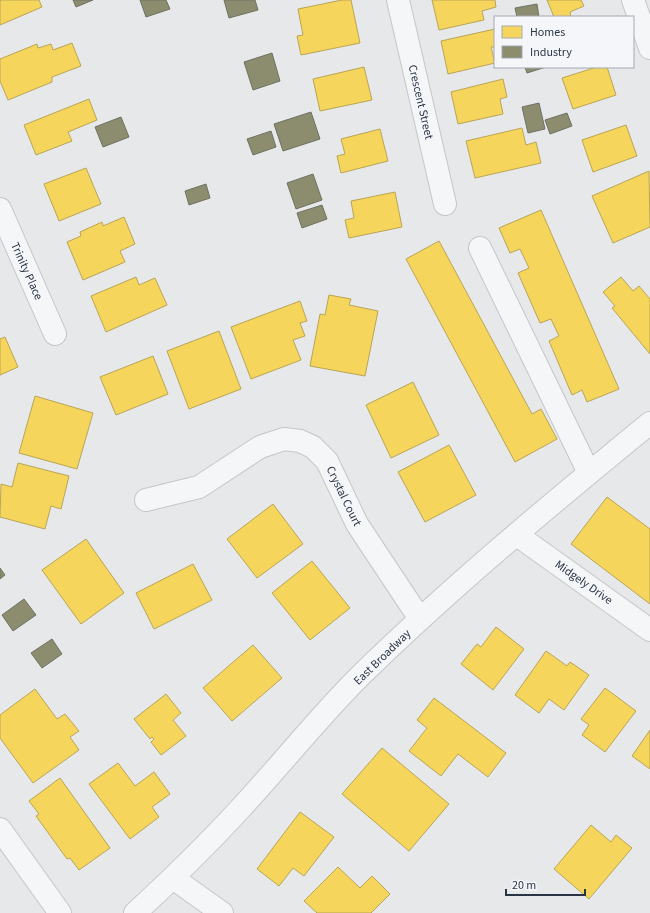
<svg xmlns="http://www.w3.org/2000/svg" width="650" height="913" font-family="'Source Sans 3',sans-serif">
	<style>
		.homes { fill: #f6d55c; stroke: #b9a555 }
		.industry { fill: #8c8c6e; stroke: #6f7262 }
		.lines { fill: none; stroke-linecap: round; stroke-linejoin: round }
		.minor-casing { stroke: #c4c6c8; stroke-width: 24 }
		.minor { stroke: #f5f6f7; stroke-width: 22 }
		.labels { text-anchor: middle; stroke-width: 4; stroke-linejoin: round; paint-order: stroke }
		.street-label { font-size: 12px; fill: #2b3445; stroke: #f4f6f9 }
	</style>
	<rect width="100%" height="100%" fill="#e6e8ea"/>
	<path class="homes" d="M0,0h39l3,7 -42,18z
		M342,0h9l9,43 -59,12 -4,-19 6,-1 -5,-26z
		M432,0h63l1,7 -14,4 2,9 -45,10z
		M547,0h34l3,6 -14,6 1,5h-17z
		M495,29v18h-4l4,16 -47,11 -7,-33z
		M72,43l9,23 -29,11v5l-44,18 -8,-19v-22l37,-15 1,4 13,-4 2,6z
		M364,67l8,33 -52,11 -7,-32z
		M597,67h10l9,28 -43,14 -11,-31z
		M503,79l4,18 -7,2 3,15 -45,10 -7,-32z
		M89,99l8,21 -29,12 4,9 -36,14 -12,-30z
		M626,125l11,31 -44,16 -11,-32z
		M522,128l4,17 10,-3 5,21 -66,15 -9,-37z
		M380,129l8,32 -47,12 -4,-17 8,-2 -4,-15z
		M86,168l15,36 -42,17 -15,-37z
		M649,171l1,56 -37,16 -21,-47z
		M395,192l7,35 -53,11 -4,-18 9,-2 -3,-17z
		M541,210l78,179 -32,13 -5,-12 -10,5 -23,-54 10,-5 -8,-17 -11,4 -22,-50 11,-5 -9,-19 -10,4 -11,-25z
		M124,217l11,27 -15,7 5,11 -42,18 -16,-38 14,-6 -1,-4 22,-10 1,4z
		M439,241l93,173 9,-5 16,30 -42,23 -109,-203z
		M136,277l3,8 16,-7 12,27 -61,27 -15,-36z
		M621,277l12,14 6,-5 11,13v55l-38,-46 3,-2 -12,-14z
		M329,295l22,4 -2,6 29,6 -13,65 -55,-10 10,-52 5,1z
		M300,301l7,20 -7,2 5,13 -12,4 8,20 -50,19 -20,-52z
		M219,331l22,58 -52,20 -22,-58z
		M5,337l13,30 -18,8v-36z
		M153,356l15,38 -52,21 -16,-38z
		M413,382l26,53 -48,23 -25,-53z
		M35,396l58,17 -16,56 -58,-16z
		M449,445l27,50 -51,27 -27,-50z
		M18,463l51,13 -8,33 -10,-3 -6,23 -45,-12 1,-33 11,3z
		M607,497l43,32v75l-79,-60z
		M273,504l30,40 -46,34 -30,-39z
		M86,539l38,54 -43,31 -39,-54z
		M312,561l38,47 -40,32 -38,-47z
		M193,564l19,36 -58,29 -18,-36z
		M496,627l28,22 -31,41 -32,-26 16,-20 4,3z
		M253,645l29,33 -50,43 -29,-33z
		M546,651l21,15 3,-4 19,13 -25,35 -15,-11 -10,14 -24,-18z
		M605,688l31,23 -31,41 -23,-17 7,-10 -8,-6z
		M35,689l22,30 8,-5 14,17 -9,6 9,13 -46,33 -33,-45v-23z
		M166,694l15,19 -8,7 13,16 -25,19 -10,-13 3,-3 -2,-2 -2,2 -16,-20z
		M434,698l72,55 -18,24 -30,-23 -17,22 -32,-25 18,-23 -10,-8z
		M650,730v39l-18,-13z
		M382,748l67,56 -40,47 -67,-57z
		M118,763l17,23 19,-14 16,22 -18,13 7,10 -29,22 -41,-55z
		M60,778l50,70 -31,22 -9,-12 -3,1 -31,-43 3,-2 -10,-13z
		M300,812l34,25 -30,39 -11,-8 -14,18 -22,-17z
		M591,825l20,17 5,-7 16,13 -43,51 -35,-30z
		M338,867l22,21 12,-12 18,18 -19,19h-54l-13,-12z"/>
	<path class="industry" d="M73,0h20l-17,7z
		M140,0h26l4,9 -24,8z
		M224,0h31l3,10 -29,8z
		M537,4l2,13h-22l-2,-9z
		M272,53l8,28 -27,9 -9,-28z
		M525,67h21l-19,6z
		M539,103l6,26 -17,4 -6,-26z
		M311,112l9,27 -37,12 -9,-27z
		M567,113l5,13 -22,8 -5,-14z
		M121,117l8,20 -26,10 -8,-20z
		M271,131l5,16 -23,8 -6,-16z
		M313,174l9,26 -26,9 -9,-26z
		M206,184l4,14 -21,7 -4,-14z
		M322,205l5,14 -25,9 -5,-15z
		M0,568l5,7 -5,4z
		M24,599l12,16 -23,16 -11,-16z
		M52,639l10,15 -20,14 -11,-15z"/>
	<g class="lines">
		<g class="minor-casing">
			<path id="minor" d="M398,0l47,204
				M633,0l17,48
				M0,209l55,125
				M480,248l109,225
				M146,500l53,-13 61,-40 24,-8 16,2 13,6 14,14 30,63 63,95
				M517,535l133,95
				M0,829l60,84
				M173,878l49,35
				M135,913c36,-33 71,-67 104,-103 41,-44 78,-91 120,-133 92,-90 192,-173 291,-254"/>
		</g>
		<use href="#minor" class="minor"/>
	</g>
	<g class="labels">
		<g class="street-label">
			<text transform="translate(421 102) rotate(77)" y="4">Crescent Street</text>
			<text transform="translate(27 271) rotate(66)" y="4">Trinity Place</text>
			<text transform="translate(344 496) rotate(64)" y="4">Crystal Court</text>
			<text transform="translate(584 582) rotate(35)" y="4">Midgely Drive</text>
			<text transform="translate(382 657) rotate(-44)" y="4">East Broadway</text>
		</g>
	</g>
	<rect x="494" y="16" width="140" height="52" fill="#f4f6f9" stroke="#a4a8b1"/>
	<rect x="502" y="26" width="20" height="12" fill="#f6d55c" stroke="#a4a8b1"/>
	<text x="530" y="36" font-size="12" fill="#2b3445">Homes</text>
	<rect x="502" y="46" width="20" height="12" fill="#8c8c6e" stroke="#a4a8b1"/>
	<text x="530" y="56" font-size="12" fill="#2b3445">Industry</text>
	<path d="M506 889v6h79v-6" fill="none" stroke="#2b3445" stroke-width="2"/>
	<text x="512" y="889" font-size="12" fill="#2b3445" stroke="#f4f6f9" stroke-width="3" paint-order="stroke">20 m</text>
</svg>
